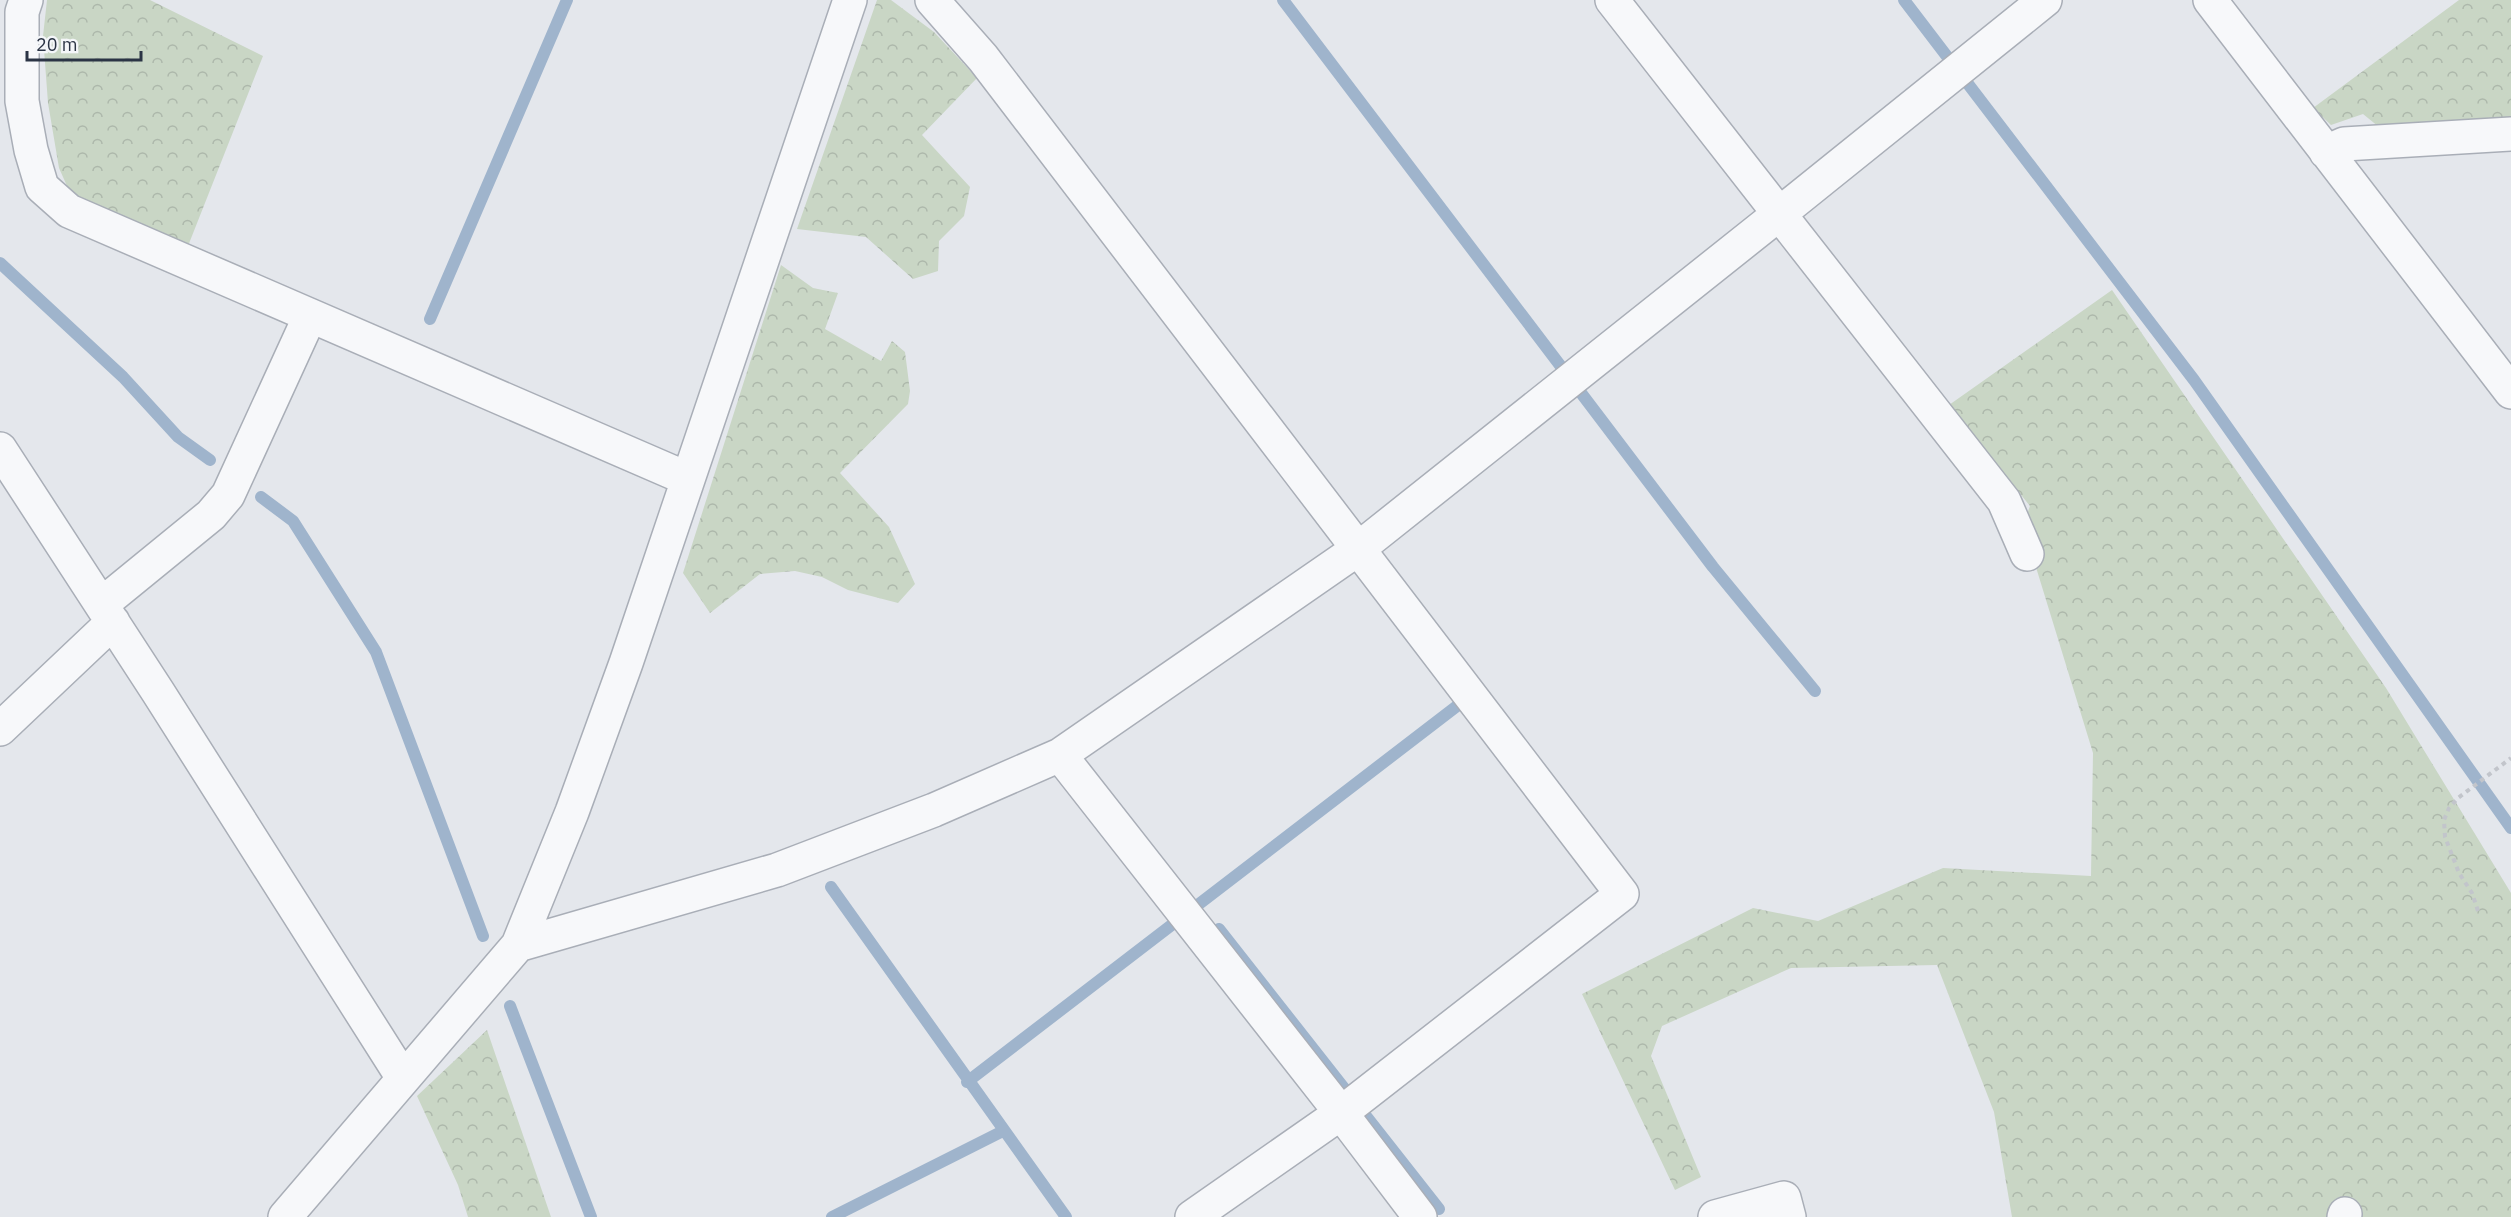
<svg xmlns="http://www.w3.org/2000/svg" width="2511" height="1217" font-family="'IBM Plex Sans',sans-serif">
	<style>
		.forest { fill: url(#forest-crowns) }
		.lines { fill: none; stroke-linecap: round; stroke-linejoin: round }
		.stream { stroke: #9fb4cc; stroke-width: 12 }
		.minor-casing { stroke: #a9aeb7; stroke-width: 36 }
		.path { stroke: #c2c5cb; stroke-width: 4; stroke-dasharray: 4.5 4.5; stroke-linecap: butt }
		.minor { stroke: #f7f8fa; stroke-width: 33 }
	</style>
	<defs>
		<pattern id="forest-crowns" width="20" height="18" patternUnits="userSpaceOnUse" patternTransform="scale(1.5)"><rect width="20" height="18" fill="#c9d6c5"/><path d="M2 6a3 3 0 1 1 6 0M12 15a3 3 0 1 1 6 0" fill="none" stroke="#adb8ab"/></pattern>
	</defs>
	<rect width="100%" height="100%" fill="#e4e7ec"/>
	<path class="forest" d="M47,0h103l113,56 -75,190 -111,-49 -10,-11 -8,-18 -11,-65 -5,-67z
		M877,0h14l43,32 43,46 -55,57 48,52 -6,29 -25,25 -1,30 -25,8 -47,-42 -69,-8z
		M2459,0h52v124l-132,3 -16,-13 -32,11 -18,-17z
		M781,265l32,23 25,5 -13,36 56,32 11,-20 13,11 5,39 -2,13 -68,69 49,54 26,57 -17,19 -50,-13 -26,-13 -27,-6 -35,3 -50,39 -27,-40z
		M2112,290l274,398 125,205v324h-499l-18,-105 -57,-147 -146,3 -129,58 -11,30 50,121 -26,13 -93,-196 171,-86 65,13 125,-53 148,8 2,-123 -70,-228 7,-19 -81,-101z
		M487,1030l64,187h-83l-10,-32 -41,-89z"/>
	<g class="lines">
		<path class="stream" d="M1283,0l430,567 102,124
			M1904,0l290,380 317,448
			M0,263l123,114 55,60 32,23
			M430,319l137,-319
			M261,497l32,24 83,131 107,284
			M831,887l235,330
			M1219,929l220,280
			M510,1006l81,211
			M967,1082l490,-376
			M832,1217l171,-86"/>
		<g class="minor-casing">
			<path id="minor" d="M26,0l-4,12v89l9,49 11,37 27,24 619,268
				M932,0l51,58 639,836 -281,219 -149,104
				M1612,0l392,501 23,53
				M2210,0l301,392
				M2326,152l18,-8 167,-10
				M0,449l158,243 245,386
				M102,604l109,-89 17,-20 82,-179
				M0,729l113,-107
				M1060,755l281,358 79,104
				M518,945l259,-75 157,-60 126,-55 298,-206 421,-335 266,-214
				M285,1217l233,-272 54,-133 54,-149 224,-663
				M1715,1217l69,-19 5,19
				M2344,1217l1,-3"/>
		</g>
		<path class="path" d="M2478,911l-6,-18 -13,-20 -14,-36 -1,-17 5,-12 9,-10 53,-40"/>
		<use href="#minor" class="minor"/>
	</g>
	<path d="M27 51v9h114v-9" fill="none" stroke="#2b3445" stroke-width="3"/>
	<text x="36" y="51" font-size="18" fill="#2b3445" stroke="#f4f6f9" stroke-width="4.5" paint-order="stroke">20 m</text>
</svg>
